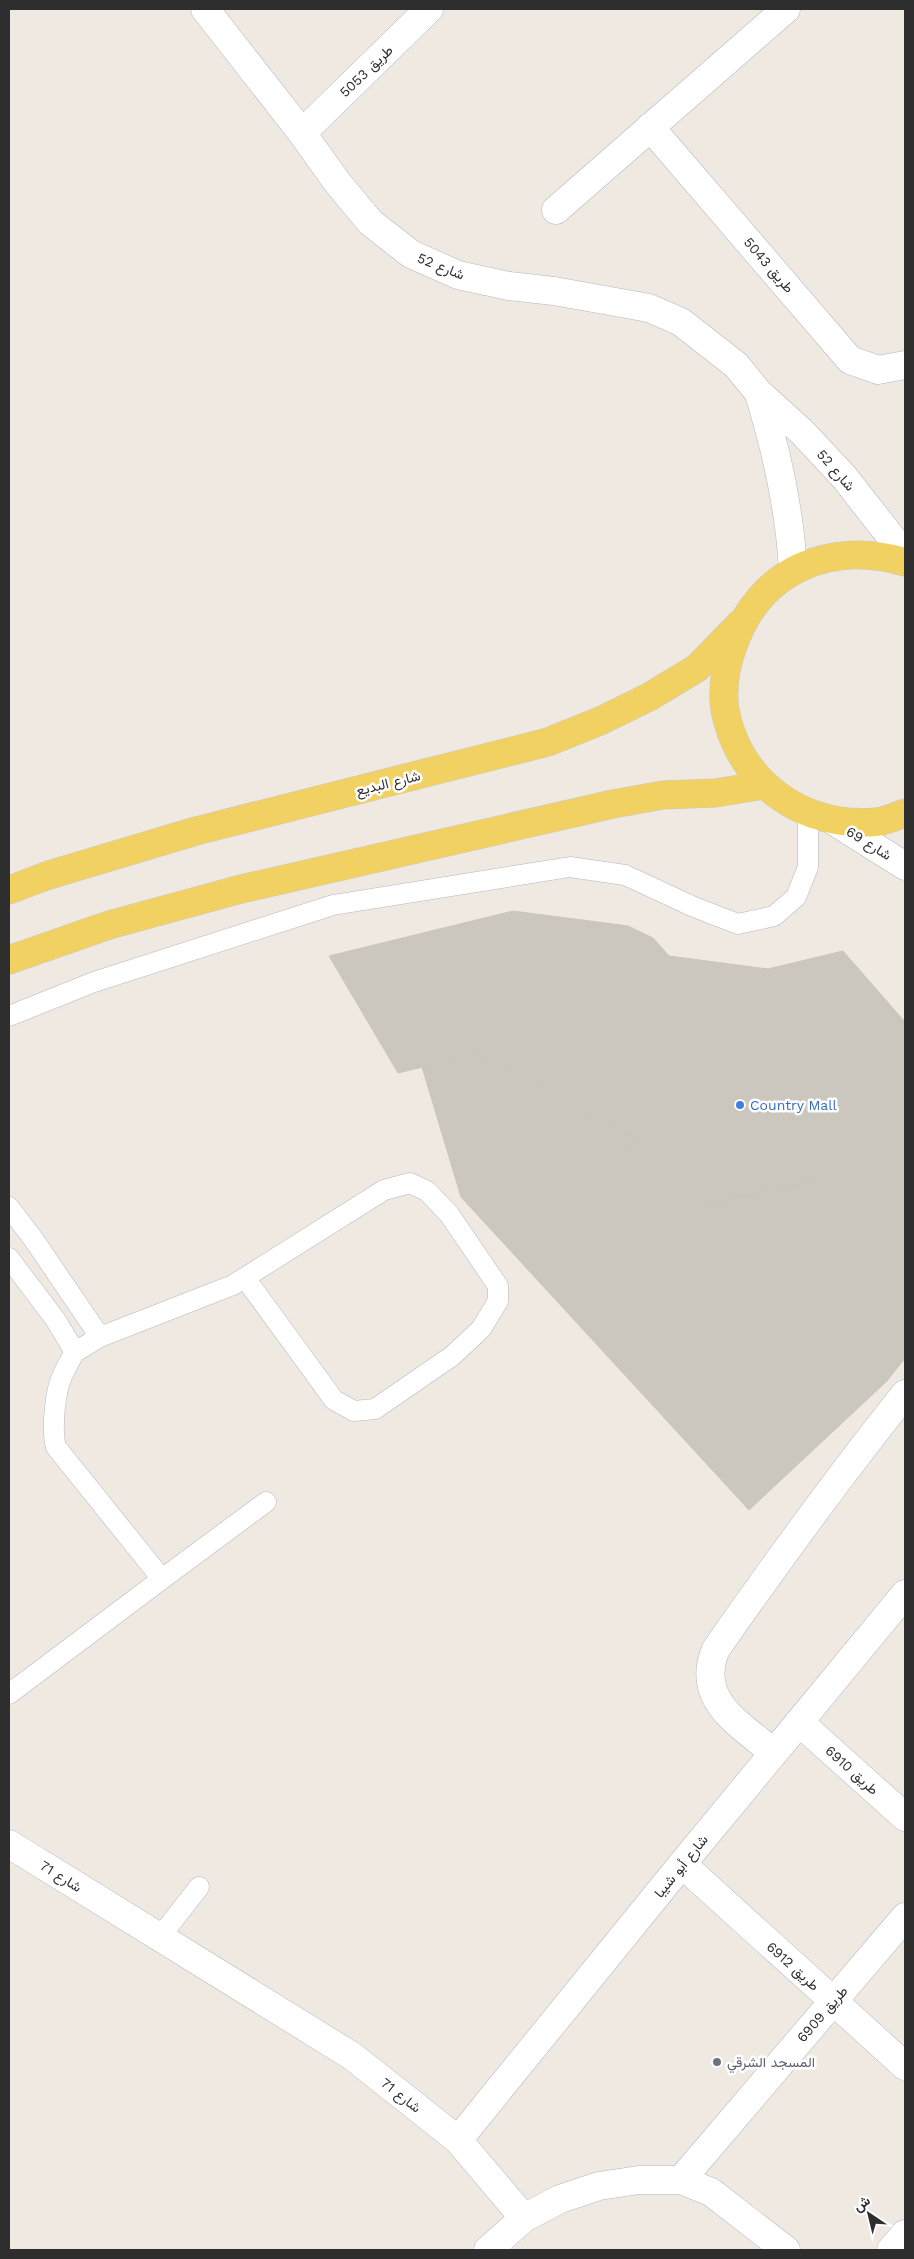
<svg xmlns="http://www.w3.org/2000/svg" width="914" height="2259" font-family="'Work Sans',Vazirmatn,sans-serif">
	<style>
		.building { fill: #cbc7bf; stroke: #cbc5ba }
		.lines { fill: none; stroke-linecap: round; stroke-linejoin: round }
		.service-casing { stroke: #b4b7c1; stroke-width: 21 }
		.minor-casing { stroke: #b4b7c1; stroke-width: 29 }
		.tertiary-casing { stroke: #b4b7c1; stroke-width: 29 }
		.primary-casing { stroke: #c9c9c9; stroke-width: 29 }
		.service { stroke: #fff; stroke-width: 20 }
		.minor { stroke: #fff; stroke-width: 28 }
		.tertiary { stroke: #fff; stroke-width: 28 }
		.primary { stroke: #f2d163; stroke-width: 28 }
		.shop-dot { fill: #3f7fe0; stroke: #fff; stroke-width: 2 }
		.worship-dot { fill: #6b7280; stroke: #fff; stroke-width: 2 }
		.labels { text-anchor: middle; stroke-width: 5; stroke-linejoin: round; paint-order: stroke }
		.street-label { font-size: 14px; fill: #2e2e2e; stroke: #fff }
		.shop-label { font-size: 14px; fill: #366cbe; stroke: #fff; text-anchor: start }
		.worship-label { font-size: 14px; fill: #5b616d; stroke: #fff; text-anchor: start }
	</style>
	<rect width="100%" height="100%" fill="#efe9e1"/>
	<path class="building" d="M513,911l115,15 25,12 16,18 99,13 75,-18 62,71v235l-86,-78 -115,26 -80,-43 12,-24 -160,-84 -78,19 -69,-117z
		M476,1054l160,84 -12,24 80,43 115,-26 86,78v101l-18,23 -138,129 -288,-313 -39,-130z"/>
	<g class="lines">
		<g class="service-casing">
			<path id="service" d="M9,1016l85,-34 239,-77 237,-38 55,8 69,32 44,17 36,-8 22,-19 12,-30v-55
				M9,1207l25,33 66,97
				M9,1258l46,61 20,33 25,-15 133,-52 151,-95 26,-7 17,8 22,23 49,72v15l-17,28 -29,27 -77,53 -21,2 -20,-11 -89,-122
				M162,1579l104,-77
				M9,1694l153,-115 -106,-132c-3,-10 -2,-18 -2,-28 2,-30 5,-41 21,-67
				M160,1937l39,-50"/>
		</g>
		<g class="minor-casing">
			<path id="minor" d="M650,127l200,233 28,10 27,-5
				M302,133l127,-124
				M556,210l230,-201
				M832,820l73,46
				M799,1722l106,95
				M774,1753c-34,-29 -80,-53 -58,-104 61,-87 123,-173 189,-255
				M9,1844l343,212 106,84 66,78
				M682,1864l223,202
				M458,2140l224,-276 223,-270
				M681,2180l224,-263
				M488,2250l36,-32 36,-19 39,-13 40,-6h42l30,12 75,58
				M891,2250l14,-16"/>
		</g>
		<g class="tertiary-casing">
			<path id="tertiary" d="M205,9l97,124 35,49 33,40 41,32 47,21 51,11 45,5 95,17 32,14 55,43 22,27 45,41 42,45 60,77
				M759,394c18,58 31,116 34,177"/>
		</g>
		<g class="primary-casing">
			<path id="primary" d="M905,562c-75,-22 -146,8 -172,84 -7,19 -11,43 -8,64 14,73 78,118 151,112 10,-1 20,-6 29,-9
				M9,890l40,-15 147,-44 352,-89 52,-21 49,-24 48,-29 43,-44
				M9,960l100,-35 132,-36 372,-85 50,-9 52,-2 49,-8"/>
		</g>
		<use href="#service" class="service"/>
		<use href="#minor" class="minor"/>
		<use href="#tertiary" class="tertiary"/>
		<use href="#primary" class="primary"/>
	</g>
	<circle class="shop-dot" cx="740" cy="1105" r="5"/>
	<circle class="worship-dot" cx="717" cy="2062" r="5"/>
	<g class="labels">
		<g class="street-label">
			<text transform="translate(366 71) rotate(-44)" y="5">طريق 5053</text>
			<text transform="translate(769 265) rotate(49)" y="5">طريق 5043</text>
			<text transform="translate(441 266) rotate(22)" y="5">شارع 52</text>
			<text transform="translate(836 470) rotate(49)" y="5">شارع 52</text>
			<text transform="translate(388 783) rotate(-14)" y="5">شارع البديع</text>
			<text transform="translate(869 843) rotate(32)" y="5">شارع 69</text>
			<text transform="translate(852 1770) rotate(42)" y="5">طريق 6910</text>
			<text transform="translate(681 1866) rotate(-51)" y="5">شارع أبو شيبا</text>
			<text transform="translate(61 1876) rotate(32)" y="5">شارع 71</text>
			<text transform="translate(793 1966) rotate(42)" y="5">طريق 6912</text>
			<text transform="translate(822 2014) rotate(-49)" y="5">طريق 6909</text>
			<text transform="translate(401 2095) rotate(38)" y="5">شارع 71</text>
		</g>
		<g class="shop-label">
			<text x="750" y="1110">Country Mall</text>
		</g>
		<g class="worship-label">
			<text x="727" y="2067">المسجد الشرقي</text>
		</g>
	</g>
	<rect width="914" height="2259" fill="none" stroke="#2e2e2e" stroke-width="20"/>
	<g transform="translate(869 2214) rotate(325)" stroke="#ffffff" stroke-width="4" paint-order="stroke">
	<path d="M0-4L9 19L0 12L-9 19Z" fill="#2e2e2e"/>
	<text y="-8" font-size="14" font-weight="bold" text-anchor="middle" fill="#2e2e2e">ش</text>
	</g>
</svg>
